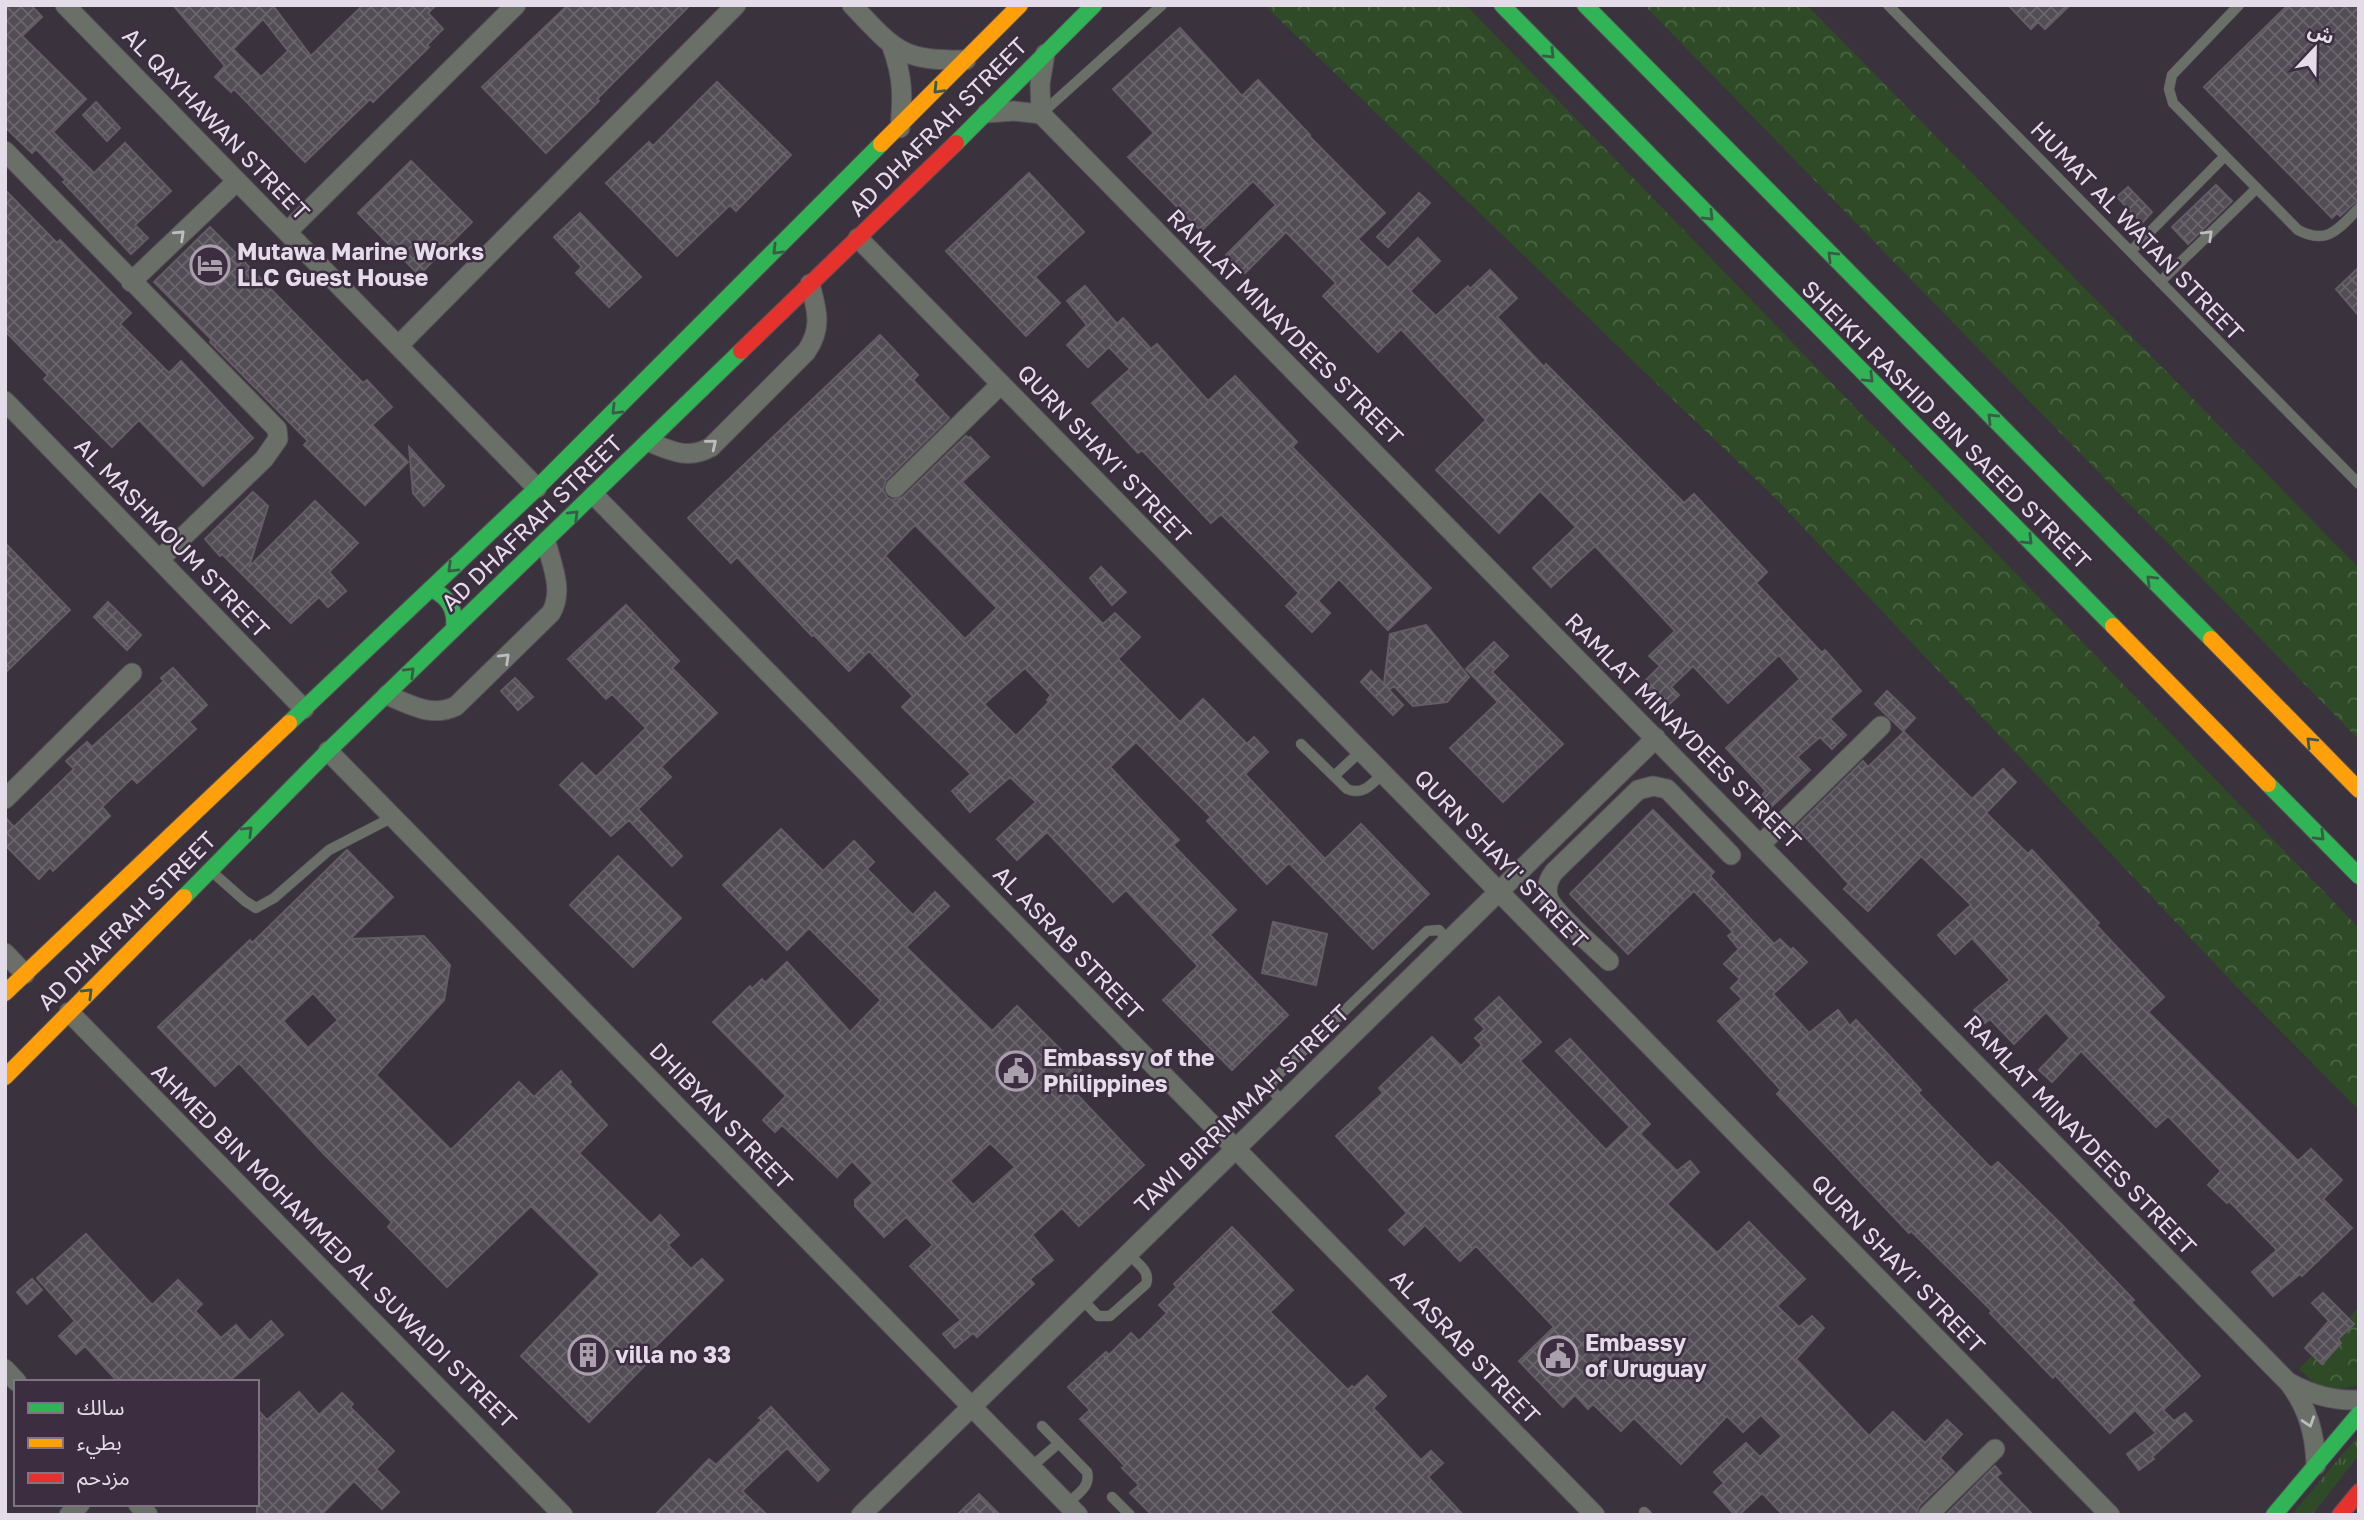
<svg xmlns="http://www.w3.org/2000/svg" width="2364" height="1520" font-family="'Golos Text','Noto Sans Arabic',sans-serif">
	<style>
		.grass { fill: url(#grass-tufts) }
		.forest { fill: url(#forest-crowns) }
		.building { fill: url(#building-cross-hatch); stroke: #645d66; stroke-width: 2; fill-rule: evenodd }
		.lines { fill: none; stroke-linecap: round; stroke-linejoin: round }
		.lane-casing { stroke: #554e57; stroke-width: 11 }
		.street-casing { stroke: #554e57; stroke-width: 21 }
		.fast-casing { stroke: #554e57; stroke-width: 18 }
		.slow-casing { stroke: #554e57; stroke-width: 18 }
		.jam-casing { stroke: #554e57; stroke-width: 18 }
		.lane { stroke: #6a6f68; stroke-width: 10 }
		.street { stroke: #6a6f68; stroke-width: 19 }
		.fast { stroke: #30b455; stroke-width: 16 }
		.slow { stroke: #ff9f0a; stroke-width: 16 }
		.jam { stroke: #e5322d; stroke-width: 16 }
		.oneway { stroke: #385c48 }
		.oneway2 { stroke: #c0bbc2 }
		.labels { text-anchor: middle; stroke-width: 5; stroke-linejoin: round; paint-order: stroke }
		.street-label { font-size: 23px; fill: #e5dce9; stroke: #3c2d41 }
		.poi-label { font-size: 23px; font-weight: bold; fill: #e5dce9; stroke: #3c2d41; text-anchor: start }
	</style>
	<defs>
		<pattern id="grass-tufts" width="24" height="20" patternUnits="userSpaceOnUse" patternTransform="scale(1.75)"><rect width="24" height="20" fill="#2e4a26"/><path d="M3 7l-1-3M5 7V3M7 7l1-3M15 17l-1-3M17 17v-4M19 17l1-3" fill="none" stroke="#4c6446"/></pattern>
		<pattern id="forest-crowns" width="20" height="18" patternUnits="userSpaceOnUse" patternTransform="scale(1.75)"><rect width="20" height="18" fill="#2e4a26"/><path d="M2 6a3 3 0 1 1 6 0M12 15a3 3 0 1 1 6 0" fill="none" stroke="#4c6446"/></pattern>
		<pattern id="building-cross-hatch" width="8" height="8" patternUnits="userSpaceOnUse" patternTransform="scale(1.75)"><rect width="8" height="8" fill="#524c54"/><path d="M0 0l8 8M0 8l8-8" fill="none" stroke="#6b656d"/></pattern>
	</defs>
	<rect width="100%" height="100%" fill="#3a323c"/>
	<path class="grass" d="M2359,1435v20l-47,60h-21z"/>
	<path class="forest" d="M1264,5h202l893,923v182l-126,-127 -457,-484z
		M1644,5h163l552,563v172z
		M2359,1307v78l-22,5 -19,-3 -19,-18z"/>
	<path class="building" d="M5,5h26l11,12 -20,19 64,63 -33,33 41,41 31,-30 46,48 -36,34 13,13 -17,16 -68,-72 3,-2 -30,-31 -4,4 -27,-26z
		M173,5h103l-2,2 37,49 52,-51h73l-8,8 15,16 -16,16 2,2 -56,55 -3,-3 -65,63 -71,-73 -3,3 -16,-15 10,-11zM263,19l25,32 -27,26 -28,-28z
		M568,5h122l-93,94 2,2 -53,52 -64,-66z
		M2008,5h62l-25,24 -7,-7 -7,7z
		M2288,5h71v196l-5,2 -14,13 -3,-3 -5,5 -128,-131z
		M1180,28l62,68 16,-16 52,55 -1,1 76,77 -27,26 30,29 30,-30 22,23 -30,30 26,25 32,-30 2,3 20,-19 27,28 -20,19 47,50 2,-3 138,139 10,-9 73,78 -11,11 66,70 3,-3 36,41 -31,28 16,16 -14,14 -12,-12 -23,20 13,13 -44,42 -10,-11 10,-10 -40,-43 74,-69 -21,-24 -51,48 -35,-37 -22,21 8,8 -14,13 -23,-24 18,-18 -11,-10 26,-25 -80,-85 -44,41 -18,-19 43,-41 -36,-36 -41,42 -63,-63 50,-50 -85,-91 -23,23 -55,-56 13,-13 -50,-51 -41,41 -19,-18 50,-50 -23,-24 -52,50 -73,-74 26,-24 -41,-44z
		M717,82l74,73 -55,56 -6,-6 -53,51 -71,-73 43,-41 4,4z
		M96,102l24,26 -13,13 -24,-26z
		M411,161l61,61 -53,53 -61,-62z
		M1029,173l55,59 -49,45 25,26 -34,33 -80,-85z
		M2216,185l16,16 -44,43 -16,-17z
		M2128,187l24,25 -10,11 -25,-26z
		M5,190l52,53 3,-3 71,73 -11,11 49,49 12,-12 72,77 -50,48 -64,-66 -27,27 -68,-68 4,-4 -43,-44z
		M1419,193l11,10 -42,44 -11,-10z
		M580,213l61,64 -32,30 -33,-34 6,-6 -28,-30z
		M210,227l153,156 4,-3 25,27 -20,18 36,37 -43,43 -61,-60 4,-4 -98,-99 2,-2 -58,-58z
		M2359,267v49l-23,-27z
		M1085,286l32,38 6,-6 28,31 6,-5 51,57 27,-25 62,66 -5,5 139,141 -43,42 -49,-51 -21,22 12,12 -18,19 -26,-26 13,-13 -78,-79 -10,9 -69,-73 -4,3 -46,-50 38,-34 -21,-22 -21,20 -21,-22 20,-20 -20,-24z
		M880,335l38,40 -5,5 36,38 -63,62 -3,10 4,7 5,3 11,-3 63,-61 2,2 2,-1 19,20 -27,25 141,142 12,-11 25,24 -22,22 62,63 23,-23 44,45 7,-7 14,15 -23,22 80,85 36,-35 68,70 -56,55 -84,-86 -22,21 -60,-63 4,-4 -75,-75 -26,25 69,73 -6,5 63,65 -26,25 78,80 -56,55 -69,-70 35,-34 -72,-76 -13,12 -66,-70 -30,28 -20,-21 39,-37 -26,-25 -40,35 -18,-21 19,-17 -69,-67 11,-11 -44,-45 -20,20 -35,-36 -2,1 -75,-79 -6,6 -43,-45zM915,525l82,83 -32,31 -80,-83zM1025,668l26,27 -4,5 2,2 -33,34 -32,-32z
		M409,447l35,39 -20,20 -11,-13z
		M253,492l15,14 -19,61 66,-66 43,42 -29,29 17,19 -18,16 -9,-10 -28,26 -69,-69 -2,2 -15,-17z
		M5,543l65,67 -65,63z
		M1101,567l25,25 -14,13 -22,-27z
		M108,602l33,33 -14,15 -33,-33z
		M626,605l53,56 -7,7 45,45 -56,54 10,10 -33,32 44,47 -10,10 -43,-46 -18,16 -51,-51 22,-22 14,14 50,-49 -34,-34 -6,5 -38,-40z
		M1426,625l43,52 -22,25 -34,4 -19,-20 -5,4 14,15 -10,10 -32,-33 10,-11 13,13 6,-50z
		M1494,642l14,14 -16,16 71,72 -60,58 -53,-54 48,-46 -32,-33z
		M173,668l34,37 -18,17 7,7 -59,54 -5,-5 -30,29 8,9 -57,55 -3,-4 -11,12 -34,-34v-28l9,10 60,-58 -8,-8 21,-19 5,5 72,-66 -3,-3z
		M515,678l18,19 -15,13 -17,-19z
		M1887,691l28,27 -12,13 -28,-27z
		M1904,732l68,67 31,-30 13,13 -30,31 42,41 4,-4 67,73 -3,2 68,72 -16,15 150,149 13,-12 31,31 -19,19 29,29 -50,48 -2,-2 -27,22 -21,-24 25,-22 -48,-49 -2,2 -19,-18 13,-14 -53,-55 -12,11 -75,-76 -29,31 -13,-12 31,-32 -24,-26 -32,32 -24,-25 -5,4 -11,-13 36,-30 -38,-42 -17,16 -17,-19 33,-30 -50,-49 -53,55 -24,-22 5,-5 -53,-57 67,-66 5,6z
		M1653,810l61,62 -4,4 64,68 6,-5 11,11 2,-2 14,14 -34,32 36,39 29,-23 12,16 6,-6 65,70 -3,3 73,75 7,-6 63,62 73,76 -3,2 69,74 -37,34 11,11 11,-8 7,8 -40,36 2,2 -15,11 -12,-16 29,-21 -21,-23 -25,23 -55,-58 -2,3 -63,-65 2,-2 -81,-80 -2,2 -132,-139 4,-4 -63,-69 24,-22 -11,-11 9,-9 -16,-15 15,-15 -11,-13 5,-4 -39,-41 -66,63 -58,-60z
		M781,829l42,42 31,-30 20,21 -7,7 46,46 22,-23 14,14 -43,41 86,84 25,-25 64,64 -14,14 77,81 -65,61 -17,-18 -30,27 21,25 -23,19 4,5 -57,53 -4,-4 -18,15 -12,-14 18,-14 -51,-54 23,-21 -27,-28 -22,20 -29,-31v-6l18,-17 -21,-22 -15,16 -55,-52 -7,7 -12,-12 23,-24 -73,-74 37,-36 2,3 10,-10 3,4 22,-21 63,70 31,-32 -72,-72 -22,22 -64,-65zM990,1143l25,24 -42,38 -23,-24z
		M347,850l46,47 -43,42 74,-3 26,29 -6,35 -68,75 75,75 68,-68 15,15 27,-26 10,11 -2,2 38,41 -28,28 72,71 9,-9 19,20 -11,10 23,24 11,-10 21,21 -72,71 4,4 -66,67 -68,-66 79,-82 -69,-68 -84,81 -59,-60 4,-5 -69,-69 -84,-90 -24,23 -57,-59 92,-87 2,3zM313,993l25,27 -30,28 -25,-27z
		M618,856l63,62 -48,49 -63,-62z
		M1273,922l54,12 -11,51 -54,-12z
		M1499,997l42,45 -21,19 86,89 24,-23 -74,-76 14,-12 80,85 -10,10 37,37 13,-10 9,11 -32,32 50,49 32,-31 56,57 -28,27 22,21 13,-11 12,12 -28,31 73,77 24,-24 32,31 22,-23 15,14 -22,24 14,14 -35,34 -3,9h-133l-21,-22 -23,22h-4l-21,-23 10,-9 -10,-11 32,-29 14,14 22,-21 -21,-21 -18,17 -16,-16 -46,48 -47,-46 -13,13 -28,-27 -5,5 -13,-14 -12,12 -44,-46 35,-34 -78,-81 -16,15 -35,-36 -21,20 -15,-15 18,-17 -71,-77 47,-43 -4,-5 53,-51 29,29 21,-21 -7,-7 10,-9 -10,-10z
		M1232,1227l61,63 -23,22 78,78 4,-4 2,2 13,-12 19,20 -13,12 48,52 10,-9 12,12 -15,14 35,38h-311l-22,-22 9,-8 -17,-17 3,-2 -45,-47 10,-9 -22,-23 38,-35 3,3 22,-22 8,8 28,-28 -8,-8 18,-18 -3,-3z
		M86,1234l66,71 26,-25 24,24 -7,7 26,27 15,-13 14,16 21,-20 12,14 -55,47h-110l-33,-36 -9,8 -17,-18 16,-15 -38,-43z
		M32,1279l10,11 -15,14 -10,-12z
		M2323,1293l31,31 -16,15 3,4 -19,21 -17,-16 24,-27 -17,-18z
		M299,1392l20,23 23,-22 11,11 -3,3 44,44 -18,18 23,23 -17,17 -28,-28 -33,34h-64v-106l10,11z
		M771,1407l58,63 -11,11 -31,-33 -45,43 25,24h-112l54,-56 7,6 46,-45 -3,-2z
		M1995,1466l6,7 -5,4 37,38h-87z
		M979,1494l21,21h-43z"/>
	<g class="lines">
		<g class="lane-casing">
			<path id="lane" d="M1888,5l471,479
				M2239,5l-67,70 -3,14 4,14 125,127c30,16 41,-2 61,-22
				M1041,114l121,-109
				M2131,251l94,-95
				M2160,282l97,-94
				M1301,744l46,45c16,7 25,-5 36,-16
				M1334,776l27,-25
				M210,870l35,31 11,7 18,-10 55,-48 64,-33
				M1283,1103l-11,-13 -1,-7 4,-5 152,-147 12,-1 9,11
				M1082,1299l16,17h12l36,-32c5,-13 -9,-21 -18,-30
				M1042,1426l45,46c4,15 -10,22 -20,32
				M1031,1467l28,-24
				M1112,1497l18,18
				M1644,1512l3,3"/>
		</g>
		<g class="street-casing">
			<path id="street" d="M65,5l472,483
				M852,5c43,45 48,56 114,55
				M892,47c11,30 11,49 8,81
				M987,113l27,-2 27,3 1248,1269c19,25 26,51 27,82
				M1041,114l-1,-30 5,-30
				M5,151l272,278 1,10 -14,20 -104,100
				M287,232l229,-227
				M858,238l1252,1277
				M131,282l106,-101
				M398,346l338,-341
				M5,401l299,308
				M649,442c22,9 39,18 62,5l95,-95c17,-24 11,-42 4,-68
				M895,488l106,-104
				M594,495l1001,1020
				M387,695c24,10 45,23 69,11l95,-93c13,-22 1,-48 -5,-71
				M328,751l750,764
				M5,799l127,-126
				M1761,844l120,-118
				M5,953l20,21
				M1609,961c-13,-12 -55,-49 -60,-62 -4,-10 -1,-19 5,-27l84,-82 15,-4 14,3 64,66
				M69,1012l494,503
				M5,1369l12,13
				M2290,1383c22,12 43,18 69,17
				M138,1504l10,11
				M69,1515l11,-11
				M861,1515l795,-777
				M1928,1515l67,-66"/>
		</g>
		<g class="fast-casing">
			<path id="fast" d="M1502,5l611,621
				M1585,5l626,634
				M956,143l138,-138
				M431,589c18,8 25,21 23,40
				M289,723l248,-235 344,-344
				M2268,784l91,92
				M184,897l144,-146 413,-400
				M2274,1515l85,-101"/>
		</g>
		<g class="slow-casing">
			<path id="slow" d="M881,144l139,-139
				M2113,626l155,158
				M2211,639l148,151
				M5,993l284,-270
				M5,1077l179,-180"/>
		</g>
		<g class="jam-casing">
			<path id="jam" d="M741,351l215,-208
				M2340,1515l19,-23"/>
		</g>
		<use href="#lane" class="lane"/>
		<use href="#street" class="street"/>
		<use href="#fast" class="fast"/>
		<use href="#slow" class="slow"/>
		<use href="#jam" class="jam"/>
	</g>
	<defs><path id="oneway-chevron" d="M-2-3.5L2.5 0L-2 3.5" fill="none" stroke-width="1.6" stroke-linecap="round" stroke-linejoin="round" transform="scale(1.75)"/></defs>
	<g class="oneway">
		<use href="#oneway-chevron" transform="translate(1550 54) rotate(45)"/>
		<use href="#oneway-chevron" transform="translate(938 89) rotate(134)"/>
		<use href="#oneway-chevron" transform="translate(1709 216) rotate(45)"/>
		<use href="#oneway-chevron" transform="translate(777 250) rotate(135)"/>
		<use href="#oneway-chevron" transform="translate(1832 256) rotate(-135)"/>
		<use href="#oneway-chevron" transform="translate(1869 378) rotate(45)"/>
		<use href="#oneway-chevron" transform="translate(616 410) rotate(135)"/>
		<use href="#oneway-chevron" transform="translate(1992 418) rotate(-135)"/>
		<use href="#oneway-chevron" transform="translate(574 515) rotate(-44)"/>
		<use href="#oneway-chevron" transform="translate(2028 540) rotate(45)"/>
		<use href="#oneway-chevron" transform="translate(452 568) rotate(136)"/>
		<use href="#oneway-chevron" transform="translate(2151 580) rotate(-135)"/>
		<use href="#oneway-chevron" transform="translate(410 672) rotate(-45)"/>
		<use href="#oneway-chevron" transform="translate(2311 742) rotate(-135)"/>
		<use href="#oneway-chevron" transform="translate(248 831) rotate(-45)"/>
		<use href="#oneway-chevron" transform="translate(2320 836) rotate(45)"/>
		<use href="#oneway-chevron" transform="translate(88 993) rotate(-45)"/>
	</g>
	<g class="oneway2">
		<use href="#oneway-chevron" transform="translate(180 235) rotate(-43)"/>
		<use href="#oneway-chevron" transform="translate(2208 235) rotate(-44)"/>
		<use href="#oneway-chevron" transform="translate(712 444) rotate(-39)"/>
		<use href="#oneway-chevron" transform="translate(505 658) rotate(-44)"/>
		<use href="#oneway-chevron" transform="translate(2309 1422) rotate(72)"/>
	</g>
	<defs>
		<g id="hotel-ring" transform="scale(2.0125)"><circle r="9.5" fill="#3c2d41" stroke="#a9a0ac" stroke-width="1.5"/><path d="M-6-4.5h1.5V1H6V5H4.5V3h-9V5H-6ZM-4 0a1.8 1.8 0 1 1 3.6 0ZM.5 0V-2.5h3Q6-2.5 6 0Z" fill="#a9a0ac"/></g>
		<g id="civic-ring" transform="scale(2.0125)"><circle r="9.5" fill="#3c2d41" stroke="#a9a0ac" stroke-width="1.5"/><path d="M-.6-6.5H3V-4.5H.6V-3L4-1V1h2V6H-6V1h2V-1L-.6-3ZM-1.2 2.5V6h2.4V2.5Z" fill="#a9a0ac"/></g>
		<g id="building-ring" transform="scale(2.0125)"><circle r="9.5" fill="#3c2d41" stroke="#a9a0ac" stroke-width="1.5"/><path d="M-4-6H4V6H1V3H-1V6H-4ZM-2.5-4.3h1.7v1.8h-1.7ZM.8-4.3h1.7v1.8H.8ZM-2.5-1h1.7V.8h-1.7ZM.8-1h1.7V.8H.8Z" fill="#a9a0ac"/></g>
	</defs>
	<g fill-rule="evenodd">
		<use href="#hotel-ring" x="210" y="265"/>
		<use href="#civic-ring" x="1016" y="1071"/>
		<use href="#building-ring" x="588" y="1355"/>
		<use href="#civic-ring" x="1558" y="1356"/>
	</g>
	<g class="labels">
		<g class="street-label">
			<text transform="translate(216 124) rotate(46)" y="8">AL QAYHAWAN STREET</text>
			<text transform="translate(938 127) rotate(-45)" y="8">AD DHAFRAH STREET</text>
			<text transform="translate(2137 231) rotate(46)" y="8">HUMAT AL WATAN STREET</text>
			<text transform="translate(1285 327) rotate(45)" y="8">RAMLAT MINAYDEES STREET</text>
			<text transform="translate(1946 425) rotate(45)" y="8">SHEIKH RASHID BIN SAEED STREET</text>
			<text transform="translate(1104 454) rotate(46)" y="8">QURN SHAYI' STREET</text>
			<text transform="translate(532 523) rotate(-44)" y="8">AD DHAFRAH STREET</text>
			<text transform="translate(172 538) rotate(46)" y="8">AL MASHMOUM STREET</text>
			<text transform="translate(1683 731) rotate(45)" y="8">RAMLAT MINAYDEES STREET</text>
			<text transform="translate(1501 859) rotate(46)" y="8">QURN SHAYI' STREET</text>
			<text transform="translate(127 921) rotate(-45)" y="8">AD DHAFRAH STREET</text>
			<text transform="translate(1068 943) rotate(46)" y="8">AL ASRAB STREET</text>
			<text transform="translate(1242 1109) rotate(-44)" y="8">TAWI BIRRIMMAH STREET</text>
			<text transform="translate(721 1116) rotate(46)" y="8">DHIBYAN STREET</text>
			<text transform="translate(2080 1135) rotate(46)" y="8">RAMLAT MINAYDEES STREET</text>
			<text transform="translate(334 1246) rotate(45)" y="8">AHMED BIN MOHAMMED AL SUWAIDI STREET</text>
			<text transform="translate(1898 1264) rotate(46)" y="8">QURN SHAYI' STREET</text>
			<text transform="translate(1465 1347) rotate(46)" y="8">AL ASRAB STREET</text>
		</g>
		<g class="poi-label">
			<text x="237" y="260">Mutawa Marine Works<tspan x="237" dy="26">LLC Guest House</tspan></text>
			<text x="1043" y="1066">Embassy of the<tspan x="1043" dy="26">Philippines</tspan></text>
			<text x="1585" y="1351">Embassy<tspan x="1585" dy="26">of Uruguay</tspan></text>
			<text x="615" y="1363">villa no 33</text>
		</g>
	</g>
	<rect width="2364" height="1520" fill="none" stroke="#e5dce9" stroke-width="14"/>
	<rect x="14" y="1380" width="245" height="126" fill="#3c2d41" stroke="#807384" stroke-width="2"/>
	<rect x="28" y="1403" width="35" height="10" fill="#30b455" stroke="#807384" stroke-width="2"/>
	<text x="77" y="1415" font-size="21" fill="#e5dce9">سالك</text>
	<rect x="28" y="1438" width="35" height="10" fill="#ff9f0a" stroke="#807384" stroke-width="2"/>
	<text x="77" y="1450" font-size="21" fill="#e5dce9">بطيء</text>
	<rect x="28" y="1473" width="35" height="10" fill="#e5322d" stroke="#807384" stroke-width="2"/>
	<text x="77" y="1485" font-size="21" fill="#e5dce9">مزدحم</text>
	<g transform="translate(2315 49) rotate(22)" stroke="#3c2d41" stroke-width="5" paint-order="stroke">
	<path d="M0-5L12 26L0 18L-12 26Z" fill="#e5dce9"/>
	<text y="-10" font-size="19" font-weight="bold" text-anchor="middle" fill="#e5dce9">ش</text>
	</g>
</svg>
